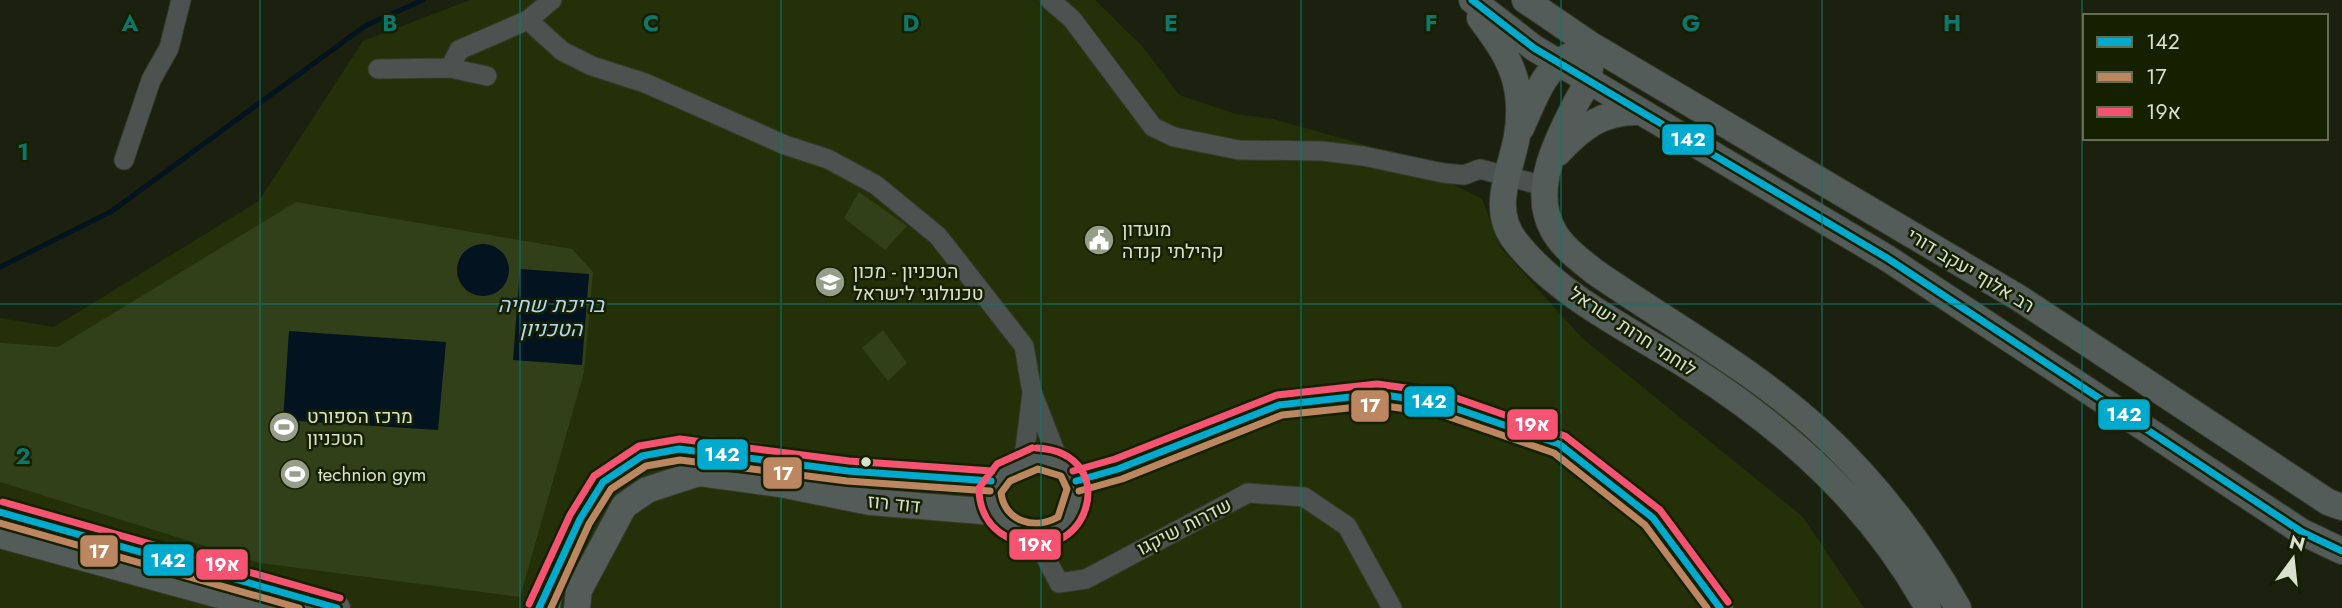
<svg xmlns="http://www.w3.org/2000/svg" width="2342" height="608" font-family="Jost,Heebo,sans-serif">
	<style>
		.built { fill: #243108 }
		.green { fill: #314018 }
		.water { fill: #031320 }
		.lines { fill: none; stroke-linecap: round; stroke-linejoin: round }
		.stream { stroke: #031320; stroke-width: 5 }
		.street-casing { stroke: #353a2a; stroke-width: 21 }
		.secondary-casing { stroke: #353a2a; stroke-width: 28 }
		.street { stroke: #4b524f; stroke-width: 19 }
		.secondary { stroke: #545c59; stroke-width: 26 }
		.bus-1-casing { stroke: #142000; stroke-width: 12 }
		.bus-2-casing { stroke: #142000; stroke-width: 12 }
		.bus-3-casing { stroke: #142000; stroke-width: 12 }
		.bus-1 { stroke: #00a9ce; stroke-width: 7 }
		.bus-2 { stroke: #bb8660; stroke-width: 7 }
		.bus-3 { stroke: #f65372; stroke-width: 7 }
		.grid { fill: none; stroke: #0f766e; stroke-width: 2; stroke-opacity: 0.55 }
		.bus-dot { fill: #d8e1cd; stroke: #142000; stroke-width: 2.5 }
		.labels { text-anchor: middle; stroke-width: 5; stroke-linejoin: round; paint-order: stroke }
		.poi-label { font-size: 19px; fill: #d8e1cd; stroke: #142000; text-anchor: start }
		.street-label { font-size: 19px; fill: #d8e1cd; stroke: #142000 }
		.water-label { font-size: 21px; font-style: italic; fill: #b5d6f3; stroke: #142000 }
		.grid-label { font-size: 23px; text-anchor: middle; font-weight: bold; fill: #0f766e; stroke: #142000; stroke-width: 5; stroke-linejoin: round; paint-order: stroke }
		.line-badge { stroke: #142000; stroke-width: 2.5 }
		.badge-label { font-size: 19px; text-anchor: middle; font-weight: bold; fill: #fff }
	</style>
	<rect width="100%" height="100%" fill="#1b210e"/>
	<path class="built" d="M470,0h625l47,46 37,49 57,19 37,5 117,33 92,47 18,48 82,91 221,179 61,91h-1864v-290l54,9 205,-126 104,-160z"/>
	<path class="green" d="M859,192l48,34 -22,24 -41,-32z
		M296,202l276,47 21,23 -9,100 -64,225 -260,-34 -260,-81v-139l58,4z
		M883,330l24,33 -19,18 -26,-33z"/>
	<path class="water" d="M457 270a26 26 0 1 1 52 0a26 26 0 1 1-52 0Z
		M520,269l69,5 -7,91 -69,-5z
		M289,331l157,11 -8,88 -155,-10z"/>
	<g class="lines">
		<path class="stream" d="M0,267l112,-56 253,-185 58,-26"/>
		<g class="street-casing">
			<path id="street" d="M552,0l-24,20 34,31 30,15 53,17 140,62 43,14 48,26 62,51 86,110 8,46 26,67
				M1050,0l22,19 81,108 21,10 65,13 83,1 41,5 80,17 21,2 16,-6 64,17
				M378,69l72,-1
				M487,76l-37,-8 9,-18 69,-30
				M124,160l27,-80 18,-32 12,-48
				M1020,463l5,-14 7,-56
				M1035,537l24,46 27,-4 162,-86 56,4 43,29 45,82"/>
		</g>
		<g class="secondary-casing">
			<path id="secondary" d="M1472,0l62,48 353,210 415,274 40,19
				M1525,0l66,45 428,253 309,204 14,5
				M1480,18c15,20 30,40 36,65 4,16 4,37 1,53 -6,35 -28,73 -1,106 44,56 117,89 176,127 98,63 180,137 236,239
				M1590,68c-1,17 -9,24 -16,39 -18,35 -43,84 -21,123 9,17 27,30 42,42 75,52 159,98 226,160 56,52 100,110 137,176
				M1521,128c13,-27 22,-60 50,-73
				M1558,153c24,-26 45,-42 81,-41
				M1036,458c25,0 46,12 41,41 -15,90 -161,-9 -41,-41z
				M1076,481l42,-12 161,-64 98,-11 63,9 119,41 94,74 67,90
				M0,512l337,96
				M0,535l267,73
				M547,608c5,-51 45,-132 95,-152 50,-20 151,10 205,15 47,5 97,10 144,10
				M577,608l2,-18 45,-84 23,-16 52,-17 81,11 90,18 124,10"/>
		</g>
		<use href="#street" class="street"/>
		<use href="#secondary" class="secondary"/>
		<g class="bus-1-casing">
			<path id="bus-1" d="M1472,0l62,48 353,210 415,274 40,19
				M1076,481l42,-12 161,-64 98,-11 63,9 119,41 94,74 67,90
				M0,512l337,96
				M539,608l41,-89 23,-37 39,-26 37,-7 169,22 143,10"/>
		</g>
		<g class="bus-2-casing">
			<path id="bus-2" d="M1038,469l23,7 6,13 -9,28c-23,13 -53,5 -57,-24l9,-12z
				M1079,491l43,-12 160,-64 95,-10 61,8 116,40 91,72 62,83
				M0,523l299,85
				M551,608l38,-84 22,-35 35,-23 34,-6 167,21 143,10"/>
		</g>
		<g class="bus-3-casing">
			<path id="bus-3" d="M1032,448l-35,16 -18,24c0,21 9,39 28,49 80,39 119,-84 30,-89
				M1073,471l42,-12 162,-64 100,-11 65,9 123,43 95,74 68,92
				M3,502l337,96
				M529,604l41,-89 24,-39 45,-30 41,-7 169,22 143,10"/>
		</g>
		<use href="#bus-1" class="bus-1"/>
		<use href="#bus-2" class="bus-2"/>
		<use href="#bus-3" class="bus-3"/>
	</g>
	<path class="grid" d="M260,0v608M520,0v608M781,0v608M1041,0v608M1301,0v608M1561,0v608M1822,0v608M2082,0v608M0,304h2342"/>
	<defs>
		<g id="civic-disc" transform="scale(1.575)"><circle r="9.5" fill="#969e8a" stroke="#142000"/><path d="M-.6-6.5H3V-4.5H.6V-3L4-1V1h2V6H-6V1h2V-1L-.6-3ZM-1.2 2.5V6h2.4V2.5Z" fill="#fff"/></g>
		<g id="university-disc" transform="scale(1.575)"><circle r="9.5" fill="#969e8a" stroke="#142000"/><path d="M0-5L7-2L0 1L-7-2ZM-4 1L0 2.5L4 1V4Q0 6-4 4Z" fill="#fff"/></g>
		<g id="stadium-disc" transform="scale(1.575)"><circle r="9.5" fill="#969e8a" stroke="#142000"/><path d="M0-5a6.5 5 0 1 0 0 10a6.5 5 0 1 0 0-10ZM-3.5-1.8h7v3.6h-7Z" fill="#fff"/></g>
	</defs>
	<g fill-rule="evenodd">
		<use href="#civic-disc" x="1099" y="240"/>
		<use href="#university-disc" x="830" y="282"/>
		<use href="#stadium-disc" x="284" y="427"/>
		<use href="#stadium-disc" x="295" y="474"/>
	</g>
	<circle class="bus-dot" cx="866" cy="462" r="6"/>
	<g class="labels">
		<g class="poi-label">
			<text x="1122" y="236">מועדון<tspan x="1122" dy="22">קהילתי קנדה</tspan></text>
			<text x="853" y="278">הטכניון - מכון<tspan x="853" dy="22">טכנולוגי לישראל</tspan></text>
			<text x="307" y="423">מרכז הספורט<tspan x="307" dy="22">הטכניון</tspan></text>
			<text x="318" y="481">technion gym</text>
		</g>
		<g class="street-label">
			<text transform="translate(1971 270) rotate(31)" y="7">רב אלוף יעקב דורי</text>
			<text transform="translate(1633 331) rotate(33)" y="7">לוחמי חרות ישראל</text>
			<text transform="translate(894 503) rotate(6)" y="7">דוד רוז</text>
			<text transform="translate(1184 526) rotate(-27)" y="7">שדרות שיקגו</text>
		</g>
		<g class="water-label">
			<text x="551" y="312">בריכת שחיה<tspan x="551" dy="24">הטכניון</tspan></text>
		</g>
	</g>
	<g class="grid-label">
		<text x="130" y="31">A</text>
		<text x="390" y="31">B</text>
		<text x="651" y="31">C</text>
		<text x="911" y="31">D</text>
		<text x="1171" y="31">E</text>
		<text x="1431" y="31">F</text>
		<text x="1691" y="31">G</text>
		<text x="1952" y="31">H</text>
		<text x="23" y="160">1</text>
		<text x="23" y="464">2</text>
	</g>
	<g class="line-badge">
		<rect x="1661" y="123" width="54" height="33" rx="7" fill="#00a9ce"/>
		<rect x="1403" y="385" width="53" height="33" rx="7" fill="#00a9ce"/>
		<rect x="1350" y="389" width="40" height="34" rx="7" fill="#bb8660"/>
		<rect x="2097" y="398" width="54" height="33" rx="7" fill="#00a9ce"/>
		<rect x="1506" y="408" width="53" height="33" rx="7" fill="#f65372"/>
		<rect x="696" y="438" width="53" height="33" rx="7" fill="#00a9ce"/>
		<rect x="762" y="456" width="41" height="34" rx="7" fill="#bb8660"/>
		<rect x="1008" y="528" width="54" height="33" rx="7" fill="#f65372"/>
		<rect x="79" y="534" width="40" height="34" rx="7" fill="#bb8660"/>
		<rect x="142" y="543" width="53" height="34" rx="7" fill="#00a9ce"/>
		<rect x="195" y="548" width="54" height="33" rx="7" fill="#f65372"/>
	</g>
	<g class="badge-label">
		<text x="1688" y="146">142</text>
		<text x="1429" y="408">142</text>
		<text x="1370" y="412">17</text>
		<text x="2124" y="421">142</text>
		<text x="1532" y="431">19א</text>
		<text x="722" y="461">142</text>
		<text x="783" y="480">17</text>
		<text x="1035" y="551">19א</text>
		<text x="99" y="558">17</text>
		<text x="168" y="567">142</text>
		<text x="222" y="571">19א</text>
	</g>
	<rect x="2083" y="14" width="245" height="126" fill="#142000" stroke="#626d52" stroke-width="2"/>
	<rect x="2097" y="37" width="35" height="10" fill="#00a9ce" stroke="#626d52" stroke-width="2"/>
	<text x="2146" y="49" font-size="21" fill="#d8e1cd">142</text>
	<rect x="2097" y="72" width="35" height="10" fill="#bb8660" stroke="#626d52" stroke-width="2"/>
	<text x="2146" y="84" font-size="21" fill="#d8e1cd">17</text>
	<rect x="2097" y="107" width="35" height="10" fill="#f65372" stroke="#626d52" stroke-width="2"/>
	<text x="2146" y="119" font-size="21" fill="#d8e1cd">19א</text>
	<g transform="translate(2293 559) rotate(15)" stroke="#142000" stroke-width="5" paint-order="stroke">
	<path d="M0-5L12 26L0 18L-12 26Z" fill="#d8e1cd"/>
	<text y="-10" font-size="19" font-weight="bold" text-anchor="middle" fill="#d8e1cd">N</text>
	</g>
</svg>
